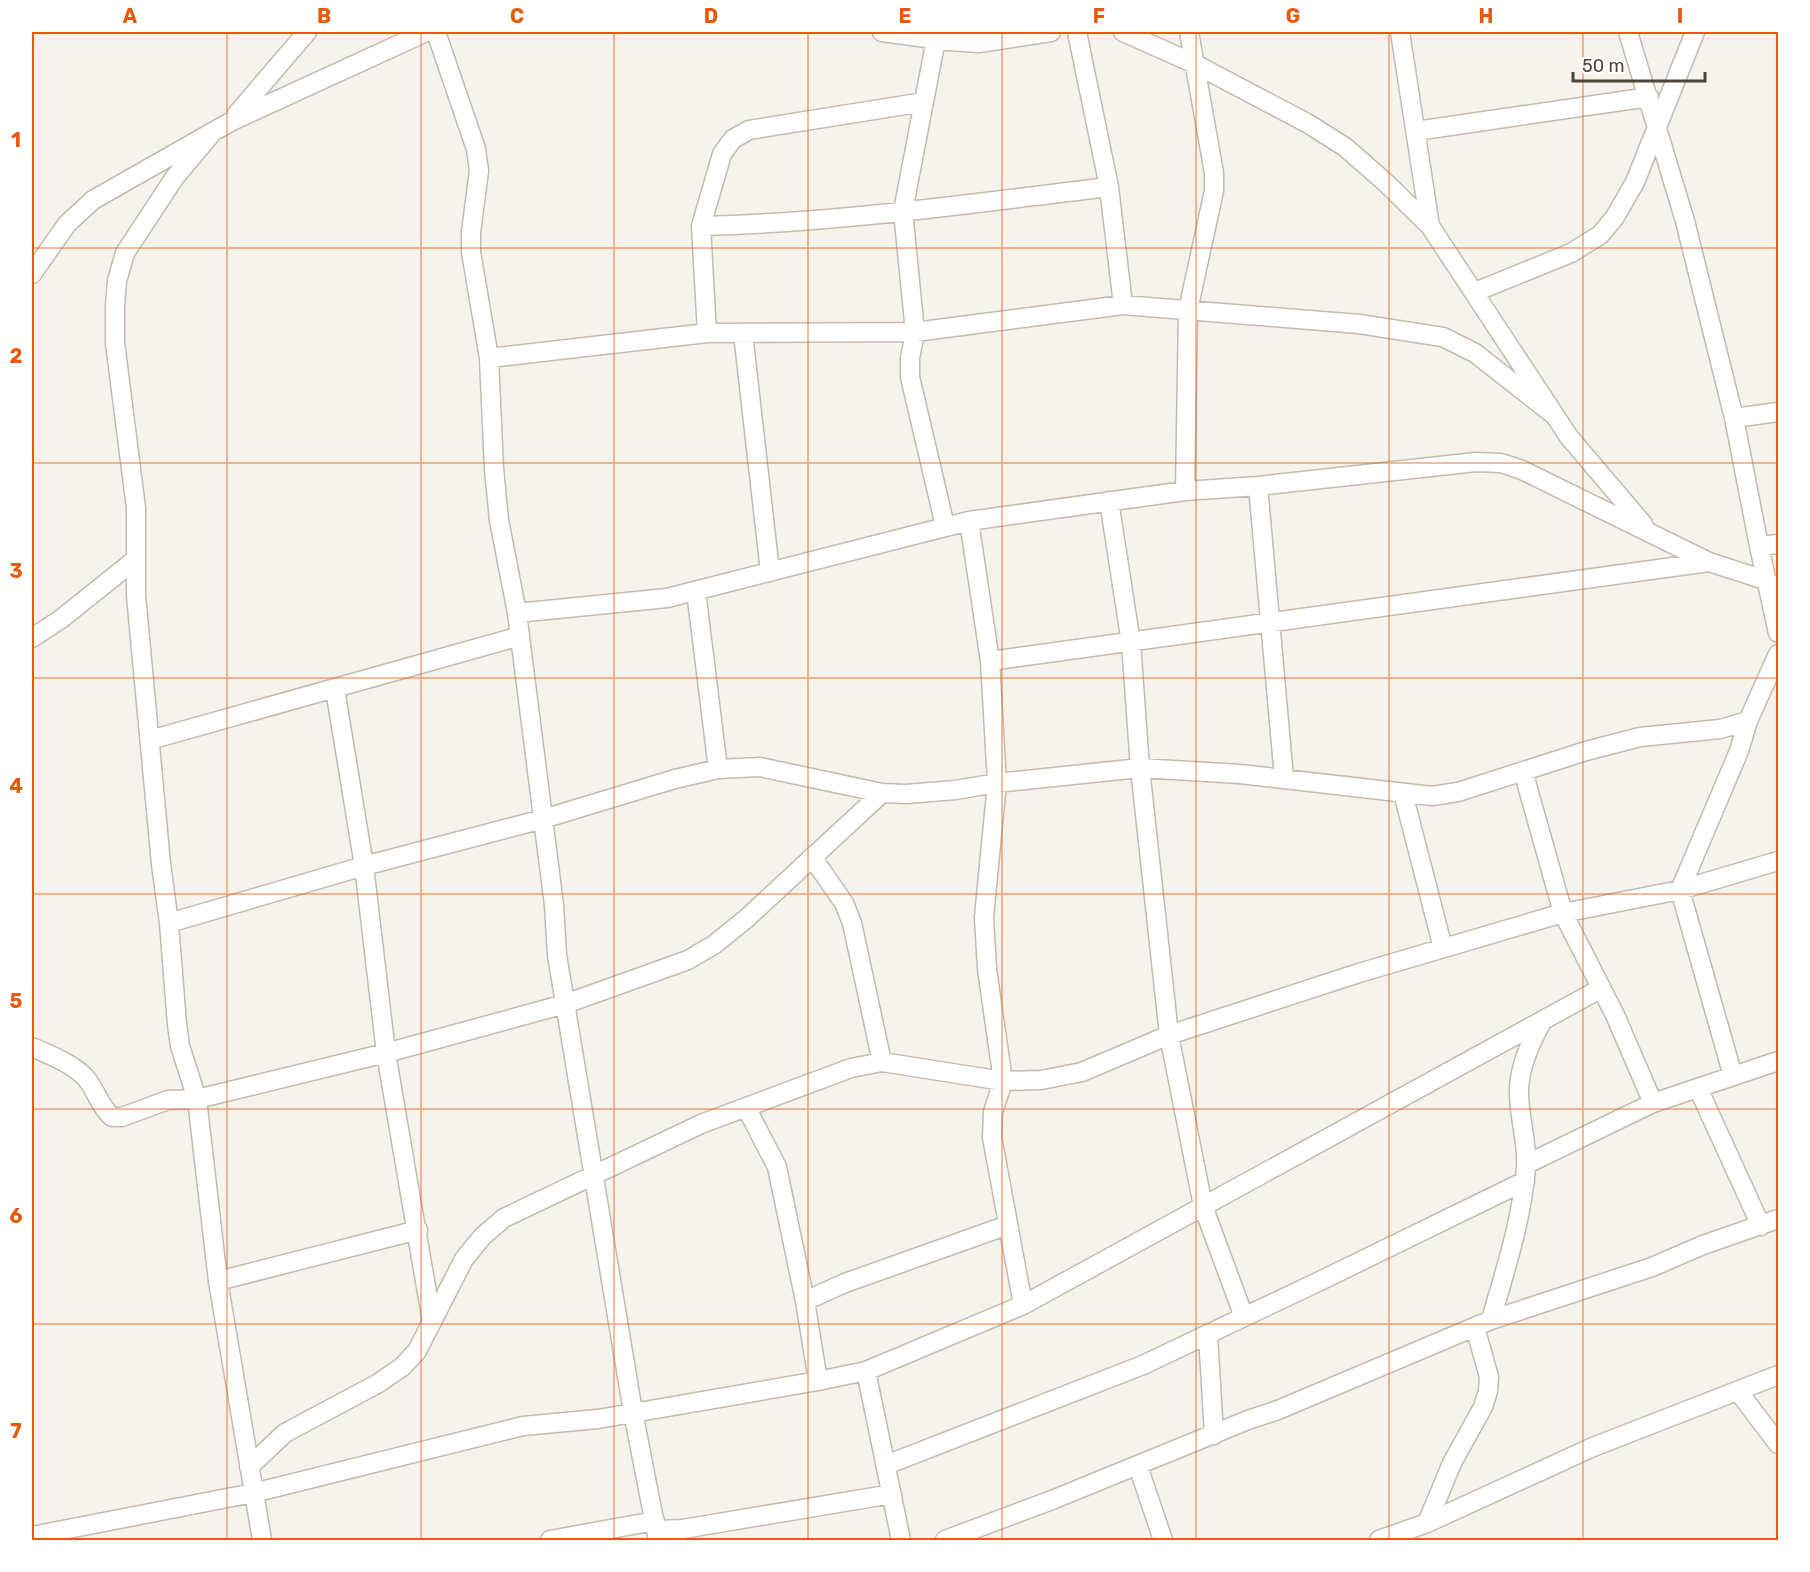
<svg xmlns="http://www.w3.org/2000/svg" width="1810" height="1572" font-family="Rubik,sans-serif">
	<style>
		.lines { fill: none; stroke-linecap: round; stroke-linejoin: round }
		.street-casing { stroke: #c2bbae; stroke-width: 21 }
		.street { stroke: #fff; stroke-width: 18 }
		.grid { fill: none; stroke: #e8590c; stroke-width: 1.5; stroke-opacity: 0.55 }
		.neatline { fill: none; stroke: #e8590c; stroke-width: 2 }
		.grid-label { font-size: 20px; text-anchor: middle; font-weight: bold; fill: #e8590c }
	</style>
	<rect width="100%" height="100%" fill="#f6f3ec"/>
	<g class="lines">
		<g class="street-casing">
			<path id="street" d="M436,32l40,117 3,22 -8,61v20l18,106 5,111 5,51 18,93 37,292 3,50 76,457 25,128
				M882,32l67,9 30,2 72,-11
				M935,32l1,7 -33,172 12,121 -5,26v19l35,149
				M1077,32l32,155 14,118
				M1123,32l72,32 112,59 38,24 40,35 45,44 139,211 74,87
				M1400,32l30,194
				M1628,32l57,189 49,197 25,128 19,87
				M236,115l71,-83
				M1416,131l233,-34
				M212,133l-37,44 -50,76 -8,28 -2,25v37l21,165v87l25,269 8,59 8,101 3,22 17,53 21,182 44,259
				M701,226c136,-3 272,-23 408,-39
				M32,274l35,-50 26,-24 139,-79 194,-89
				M1475,292l96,-39 29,-18 15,-18 20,-35 60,-150
				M707,333l-6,-107 21,-72 11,-15 16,-9 175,-28
				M743,333l27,239
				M489,358l218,-25 208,-1 208,-27 236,19 84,13 32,16 79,62
				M1734,418l44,-6
				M1258,486l26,292
				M1185,491l3,-181 26,-119v-18l-25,-141
				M1109,501l22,142 9,125 29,267 34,171 41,111
				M969,521l21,140 7,122 -13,134 3,52 16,112 -10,31 -1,25 31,168
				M1759,546l19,-2
				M696,591l22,178
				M517,613l150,-15 302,-77 216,-30 73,-5 218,-24 25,1 21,7 187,92 59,19
				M32,638l29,-19 75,-60
				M990,661l719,-99
				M335,689l29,177 22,187 46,269
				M150,740l370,-104
				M1523,771l40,142 52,102 38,88
				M1403,793l40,155
				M812,857l32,46 8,20 30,139
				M169,923l195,-57 179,-47 132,-40 43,-10 42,-2 122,26 24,1 49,-4 42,-7 143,-15 100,6 192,22 26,-4 128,-41 54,-14 80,-8 28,-8
				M32,1047c18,8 39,16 53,30 11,12 14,29 27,40h10l46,-17 29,-1 189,-46 179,-49 123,-44 27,-16 32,-26 135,-125
				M1733,1076l-53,-186 59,-139 9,-30 30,-67
				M1698,1088l63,138
				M746,1107l31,60 28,134 13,80
				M1527,1164l126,-61 125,-42
				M218,1281l200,-51
				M805,1301l40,-18 163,-58
				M1491,1320c14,-50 31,-100 35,-153 2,-25 -8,-52 -7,-78 1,-25 12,-48 24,-69
				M1208,1335l6,100
				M866,1371l35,169
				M1738,1391l40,53
				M886,1465l257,-100 179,-85 203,-99
				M1138,1466l25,74
				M249,1467l36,-34 92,-49 25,-17 15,-16 47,-92 19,-23 21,-18 197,-94 150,-56 31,-6 121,19 38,-1 41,-8 87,-37 190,-62 204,-60 117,-23 98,-29
				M1427,1523l25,-60 31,-56 5,-16 1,-14 -14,-50
				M656,1530l27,-1 209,-35
				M32,1536l221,-43 270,-67 75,-7 220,-38 48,-10 157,-66 577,-316
				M550,1540l105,-19
				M945,1540l107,-40 196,-80 30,-10 213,-90 161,-53 51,-22 75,-26
				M1379,1540l48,-17 166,-76 185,-72"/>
		</g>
		<use href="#street" class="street"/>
	</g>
	<path class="grid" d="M227,32v1508M421,32v1508M614,32v1508M808,32v1508M1002,32v1508M1196,32v1508M1389,32v1508M1583,32v1508M32,248h1746M32,463h1746M32,678h1746M32,894h1746M32,1109h1746M32,1324h1746"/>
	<rect width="1810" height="1572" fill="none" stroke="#ffffff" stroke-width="66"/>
	<path d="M1573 72v9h132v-9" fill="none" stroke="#4b4439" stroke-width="3"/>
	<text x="1582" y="72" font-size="18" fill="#4b4439" stroke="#ffffff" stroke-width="4.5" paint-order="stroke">50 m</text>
	<rect x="33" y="33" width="1744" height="1506" class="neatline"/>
	<g class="grid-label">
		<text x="130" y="23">A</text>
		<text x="324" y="23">B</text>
		<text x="517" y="23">C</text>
		<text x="711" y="23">D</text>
		<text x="905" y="23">E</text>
		<text x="1099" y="23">F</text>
		<text x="1293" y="23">G</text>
		<text x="1486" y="23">H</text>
		<text x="1680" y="23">I</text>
		<text x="16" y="147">1</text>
		<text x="16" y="363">2</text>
		<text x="16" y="578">3</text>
		<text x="16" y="793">4</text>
		<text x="16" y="1008">5</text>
		<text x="16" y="1223">6</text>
		<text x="16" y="1438">7</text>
	</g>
</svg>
